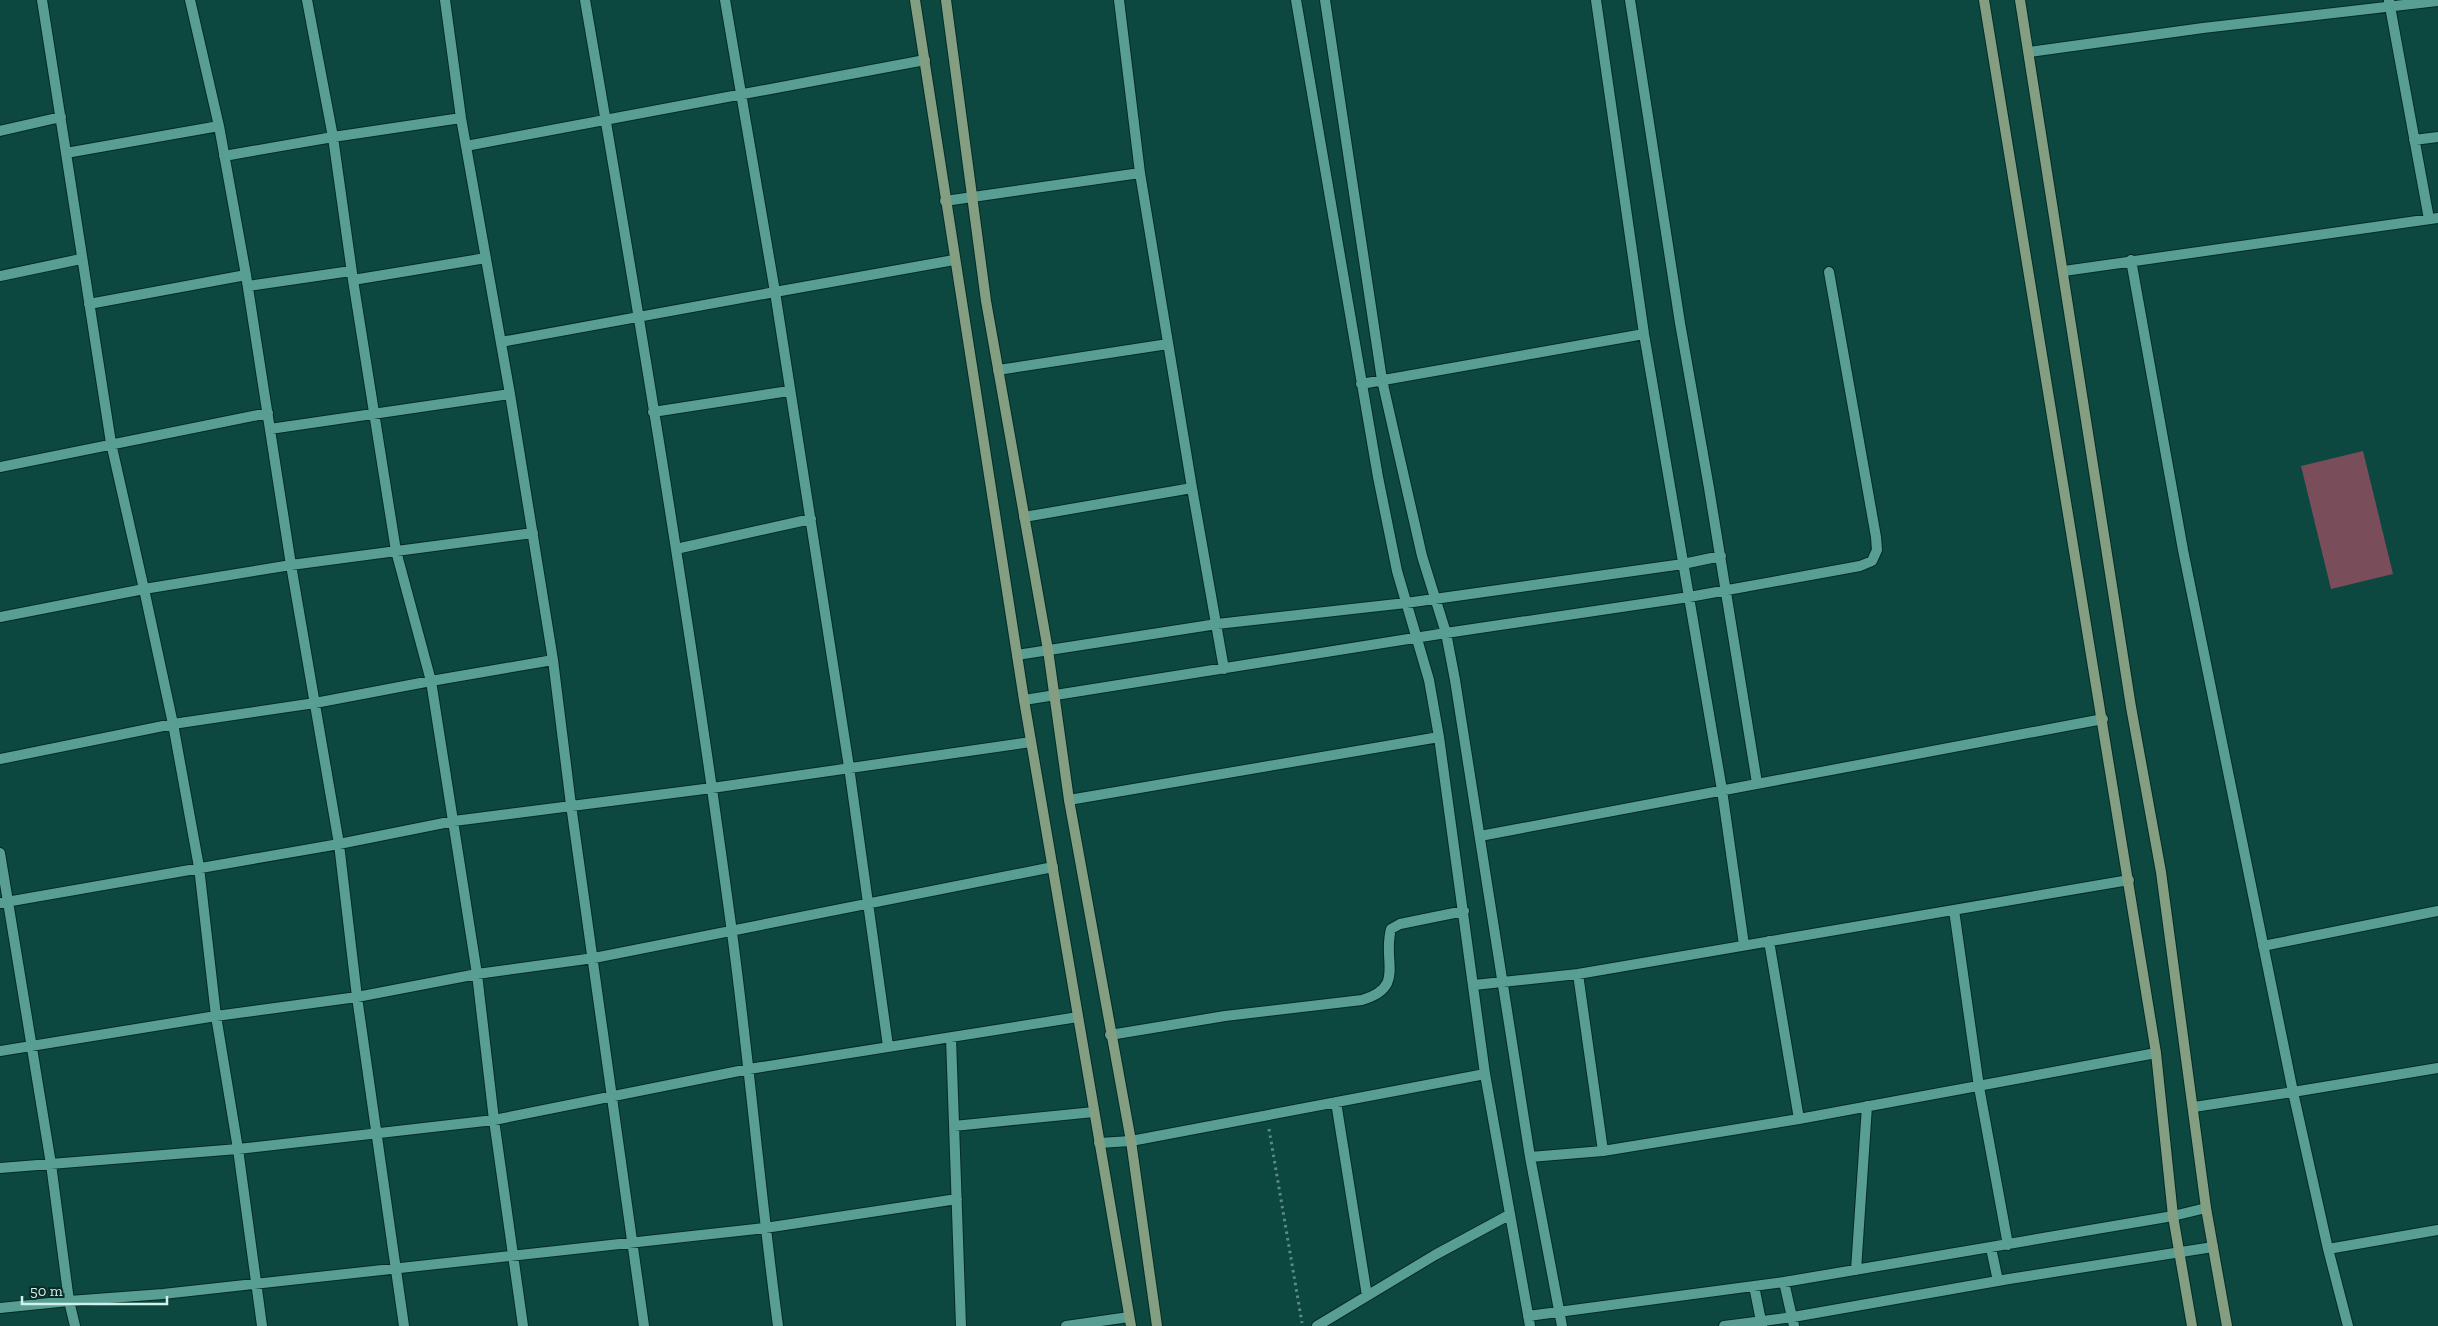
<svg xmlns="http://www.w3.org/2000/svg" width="2438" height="1326" font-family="'Zilla Slab',serif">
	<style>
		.green { fill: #794d59 }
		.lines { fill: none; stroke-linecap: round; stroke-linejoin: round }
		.minor-casing { stroke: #032b26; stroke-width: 12 }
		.secondary-casing { stroke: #032b26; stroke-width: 12 }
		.path { stroke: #5b8c85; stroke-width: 3; stroke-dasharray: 2.5 4; stroke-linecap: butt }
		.minor { stroke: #589e93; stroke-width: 10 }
		.secondary { stroke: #839e81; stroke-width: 10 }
	</style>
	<rect width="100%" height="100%" fill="#0d4840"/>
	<path class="green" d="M2363,451l30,123 -62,15 -30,-123z"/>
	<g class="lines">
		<g class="minor-casing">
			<path id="minor" d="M42,0l24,153
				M190,0l29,126 27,149 45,290 48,279 18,153 47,329
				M307,0l26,137 20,143 43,271 35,130 122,-21
				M445,0l16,118 49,276 43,266 18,145 73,521
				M585,0c53,307 104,615 146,925 18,133 29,267 47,401
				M725,0l50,292 179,-32
				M1119,0l21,173 52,315 32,181
				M1296,0l82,477 19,94 32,109 10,57 46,337 45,252
				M1325,0l57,380 40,176 24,77 9,47 75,477 32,169
				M1596,0l48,334 78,456 22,155
				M1630,0l50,323 29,165 48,295
				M2389,1l40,218
				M2029,52l174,-24 235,-27
				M219,126l-153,27 45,290 33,146 147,-24 242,-32
				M0,131l61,-14
				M2414,140l24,-3
				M466,146l459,-86
				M224,156l109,-19 128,-19
				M945,201l195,-28
				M2131,260l52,290 110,542 -99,15
				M2064,271l374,-53
				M0,276l81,-17
				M353,280l133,-22
				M248,286l103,-15
				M89,304l157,-29
				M501,342l274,-50 74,475 39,279
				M998,370l170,-26
				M1361,384l283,-50
				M653,412l136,-21
				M270,429l240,-35
				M0,467l268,-54
				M1024,517l168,-29
				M676,549l135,-30
				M0,617l144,-28 29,135 -173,35
				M1017,655l200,-31 189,-21 277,-39 38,-8
				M1024,700l422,-67 243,-36 171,-31 12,-5 5,-11 -1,-13 -47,-265
				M1069,800l370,-63
				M1480,836l623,-117
				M0,853l51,311 18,137 6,25
				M0,903l339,-59 115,-23 258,-33 319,-46
				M1954,910l25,177 29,158
				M1769,941l30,178
				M2263,946l175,-35
				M1578,974l25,177
				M1474,985l104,-11 551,-94
				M1110,1035l115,-19 137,-16c44,-13 20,-38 29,-71l9,-5 64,-13
				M951,1038l10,288
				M0,1051l216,-35 141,-19 120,-23 117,-16 459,-91
				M1336,1102l31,194
				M954,1126l140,-14
				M1099,1143l32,-2 354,-67
				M1530,1157l73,-6 196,-32 357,-66
				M0,1168l238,-19 256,-29 255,-51 329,-52
				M1991,1248l7,33
				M2328,1249l110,-19
				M1856,1270l11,-164
				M1784,1282l10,44
				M1754,1286l8,40
				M0,1308l69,-7 94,-7 602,-66 192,-29
				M1528,1316l256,-34 389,-66 33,-8
				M262,1326l-24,-177 -22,-133 -17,-149 -26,-143 142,-21 116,-22 46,293 17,146 29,206
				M1066,1326l63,-9
				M1317,1326l118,-71 74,-40
				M1724,1326l69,-9 216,-38 204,-32
				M2348,1326l-20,-77 -35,-157 145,-24"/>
		</g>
		<g class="secondary-casing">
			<path id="secondary" d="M915,0l109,700 107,626
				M946,0l40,301 62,349 21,150 62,341 26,185
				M1984,0l172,1053 17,163 19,110
				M2020,0l111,707 30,165 45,336 21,118"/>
		</g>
		<path class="path" d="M1269,1129l33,194"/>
		<use href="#minor" class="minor"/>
		<use href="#secondary" class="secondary"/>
	</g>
	<path d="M22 1296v8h145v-8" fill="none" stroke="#cff1eb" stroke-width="2.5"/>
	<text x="30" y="1296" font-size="15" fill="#cff1eb" stroke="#0c2a26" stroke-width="4" paint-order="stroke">50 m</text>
</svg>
